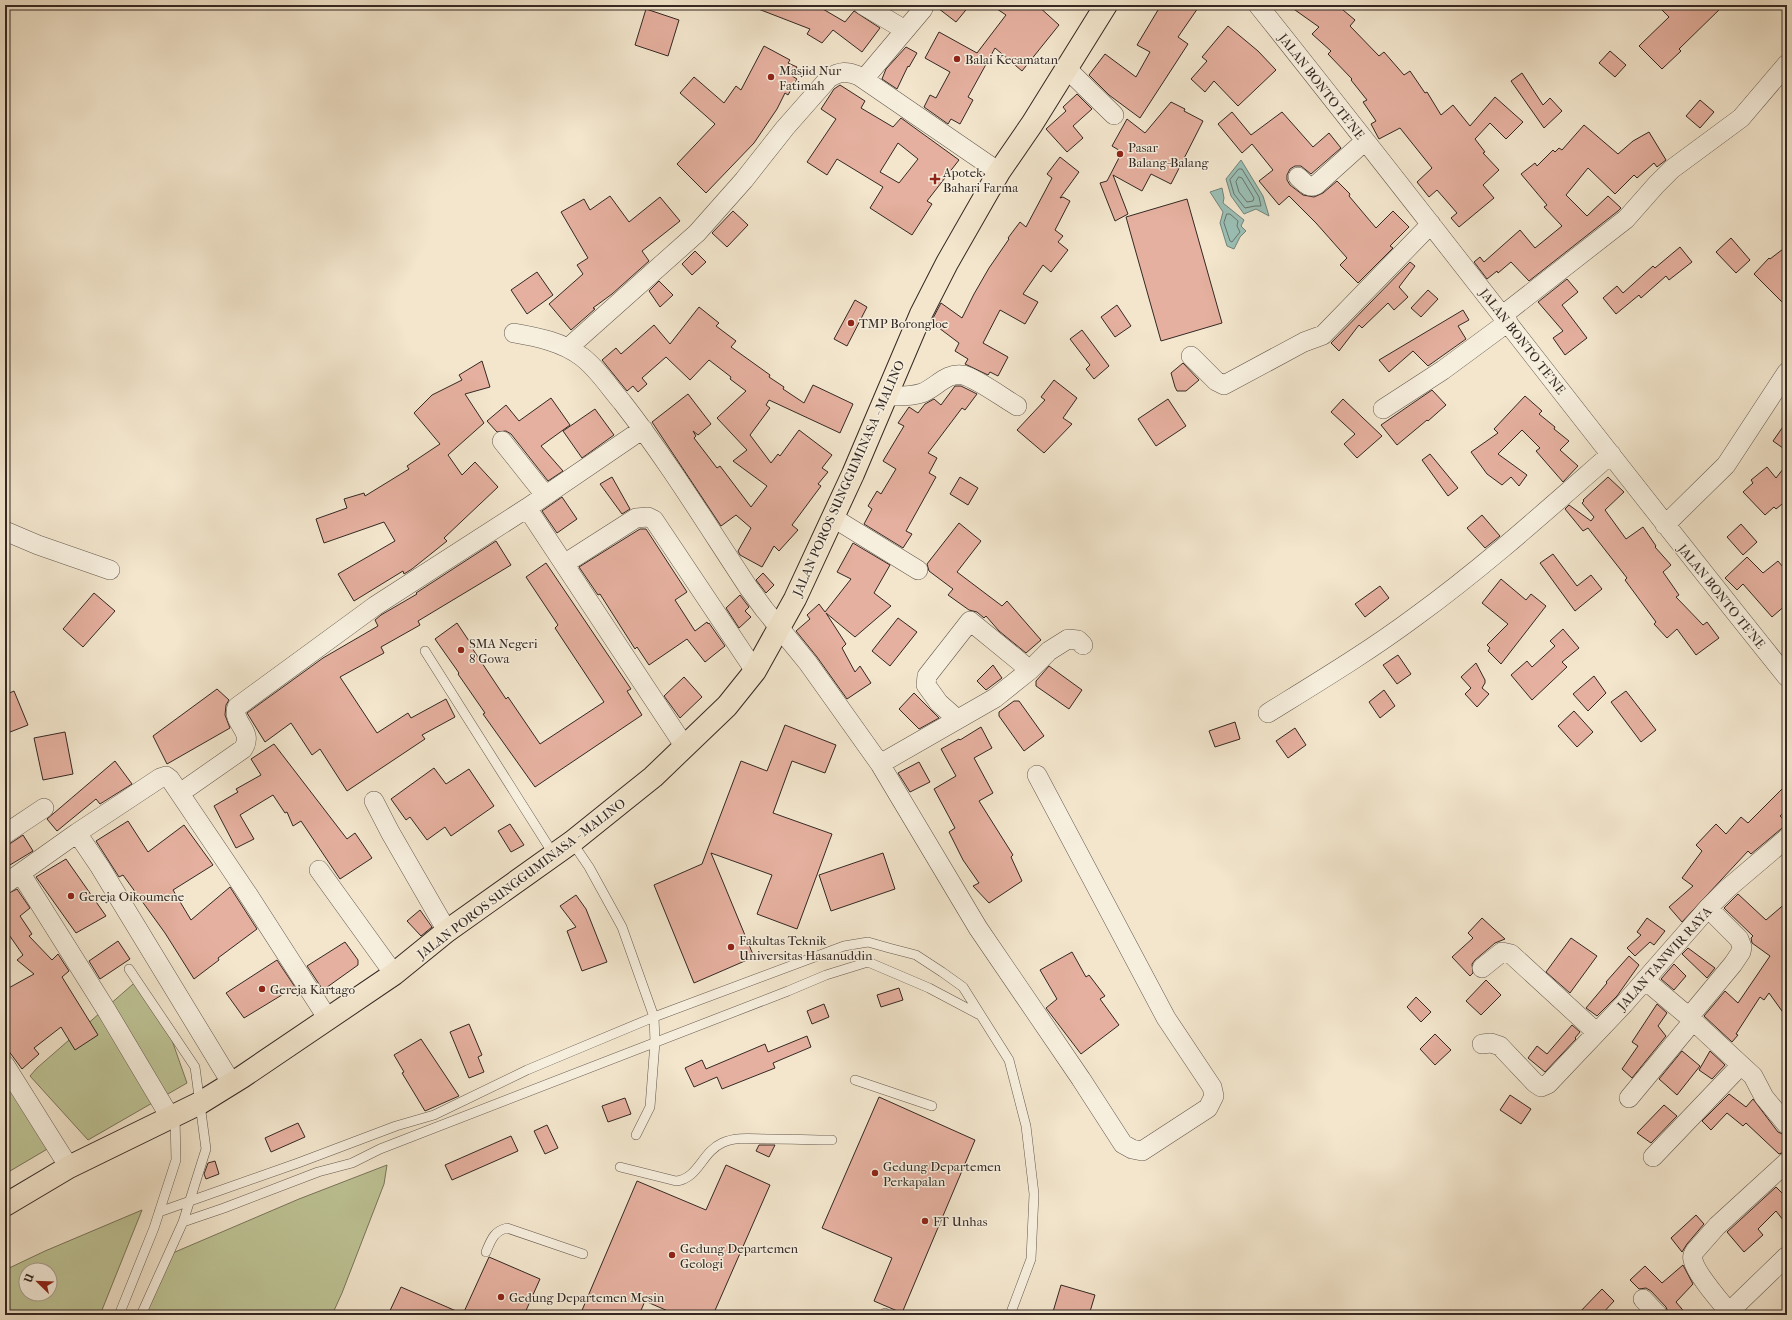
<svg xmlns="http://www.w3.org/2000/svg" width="1792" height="1320" font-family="'IM FELL French Canon',serif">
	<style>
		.green { fill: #bec496; stroke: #79765c; fill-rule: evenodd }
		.water { fill: #9bc0b6; stroke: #72837b }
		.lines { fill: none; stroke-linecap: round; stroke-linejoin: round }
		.shore { stroke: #68746c; stroke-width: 1 }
		.building { fill: #e5b09f; stroke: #342823; fill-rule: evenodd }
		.lane-casing { stroke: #64584e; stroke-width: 10 }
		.street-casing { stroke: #64584e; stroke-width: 20 }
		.primary-casing { stroke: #342823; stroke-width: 24 }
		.lane { stroke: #f7efde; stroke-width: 9 }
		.street { stroke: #f7efde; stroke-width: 19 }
		.primary { stroke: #f3e6cd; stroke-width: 22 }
		.poi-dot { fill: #8f2418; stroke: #f7efde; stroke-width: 1.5 }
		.labels { text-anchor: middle; stroke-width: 3; stroke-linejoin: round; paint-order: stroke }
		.poi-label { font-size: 13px; fill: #342823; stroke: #f7efde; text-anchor: start }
		.street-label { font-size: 13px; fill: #342823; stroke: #f7efde }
	</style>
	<rect width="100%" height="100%" fill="#f3e6cd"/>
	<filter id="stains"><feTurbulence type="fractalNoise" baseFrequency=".005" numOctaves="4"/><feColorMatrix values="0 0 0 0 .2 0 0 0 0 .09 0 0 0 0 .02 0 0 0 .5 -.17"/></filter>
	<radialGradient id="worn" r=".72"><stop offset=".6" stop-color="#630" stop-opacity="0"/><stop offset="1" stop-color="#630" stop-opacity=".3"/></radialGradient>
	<path class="green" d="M140,978l28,51 19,54 -99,57 -58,-64 7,-8z
		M5,1080l44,68 -44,26z
		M387,1165l-3,19 -42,109 -10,22h-188l24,-60 131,-56z
		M142,1210l-42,105h-95v-45l40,-19zM26,1270h24v24h-24z"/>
	<path class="water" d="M1241,160l22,36 6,20 -13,-7 -12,5 -13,-18 -5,-17z
		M1222,188l2,10 -1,5 21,17 -3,6 5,5 -6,6 -6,12 -7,-3 -7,-23 3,-11 -13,-20z"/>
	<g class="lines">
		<path class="shore" d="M1239,169h3l17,28 2,9h-6l-10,2 -11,-14 -4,-14z
			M1239,177l3,1 12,20 -1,3 -6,1 -8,-10 -3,-10z
			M1227,214h3l8,7 -1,5 3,6 -8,10 -2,-1 -6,-18z"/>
	</g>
	<path class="building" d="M748,5h68l29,17 9,-11 26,17 -18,24 -29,-22 -11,13 -15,-9 3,-5z
		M934,5h36l-14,17z
		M991,5h46l22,20 -37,46 -27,-23 -27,49 5,3 -13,24 -9,-5 -3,5 -24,-17 6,-12 6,3 14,-26 -25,-14 14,-26 38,21 29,-38z
		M1161,5h39l-22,32 10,7 -48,74 -31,-23 -20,-20 16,-21 31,23 14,-25 -13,-7z
		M1288,5h49l18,15 -5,6 29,30 5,-4 20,23 6,-4 15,22 2,-1 14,23 12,-10 17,21 25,-29 28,25 -17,17 -16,-16 -15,16 10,13 -2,1 16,17 -16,15 11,13 -35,29 -8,-9 6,-5 -20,-23 -8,7 -12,-15 15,-14 -32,-40 -21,11 -8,-15 5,-3 -13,-19 4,-2 -16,-20 1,-1 -24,-25 3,-3 -19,-17 7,-7z
		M1657,5h67l-45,44 2,2 -19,18 -23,-23 30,-29z
		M646,9l33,11 -11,36 -33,-11z
		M1228,26l30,25 18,19 -38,36 -24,-25 -9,11 -14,-13 16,-18 -5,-4z
		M764,46l26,14 -2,3 9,4 -5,9 5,3 -9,16 -3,-2 -8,16 -23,34 -48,50 -29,-29 38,-40 -35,-31 14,-16 30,26 12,-17 5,4z
		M906,47l11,6 -8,14 -1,-1 -11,23 -15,-10 4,-10z
		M1610,51l16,14 -11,12 -16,-14z
		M1522,73l21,32 7,-7 12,13 -18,17 -33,-47z
		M840,85l25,16 -4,7 32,19 8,-9 58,42 -32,41 5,3 -20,31 -42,-27 13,-21 -46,-28 -10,16 -20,-13 29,-43 -15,-10 13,-20zM898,143l20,16 -19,24 -19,-11z
		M1077,94l15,15 -19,17 10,12 -16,14 -21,-23 20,-18 -3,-4z
		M1700,100l14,12 -14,16 -14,-12z
		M1171,102l14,7 -1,2 19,10 -32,63 -20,-10 -9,17 -29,-16 15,39 -13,7 -15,-38 7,-2 15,-29 -10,-6 15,-27 18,14z
		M1232,112l19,23 31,-23 31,35 16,-14 12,15 -30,26 -10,-8h-6l-5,3 -3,6v5l3,5 13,10 11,2 9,-4 14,-12 13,13 -1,2 27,32 17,-17 16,16 -19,19 3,2 -35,35 -18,-18 7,-7 -31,-35 -27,-27 -10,9 -20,-24 14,-11 -21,-26 -10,9 -24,-29z
		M1584,125l34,29 15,-13 16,-9 17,28 -9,7 -3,-4 -17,15 -3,-3 -19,19 -27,-26 -22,27 21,21 21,-20 13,12 -3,3 -89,70 -18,-19 -13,11 -1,-2 -10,8 -13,-17 6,-5 4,5 36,-32 15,18 27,-22 -18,-19 3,-2 -26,-31 14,-11 2,3 16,-16 2,2 4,-4 3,2z
		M1060,157l19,15 -19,26 3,-1 7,4 -15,29 8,6 -5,6 10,8 -17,22 -8,-7 -20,29 15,8 -13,22 -25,-14 -17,33 25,14 -10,19 -8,-4 -2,3 -23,-11 3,-5 -13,-8 4,-8 -28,-21 10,-19 21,15 12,-24 15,-26 20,-29 -1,-1 12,-16 6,5 26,-49 -5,-4z
		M610,196l19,26 31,-25 20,24 -38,30 7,10 -37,33 -19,14 2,1 -24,21 -22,-26 34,-30 -6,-9 11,-7 -27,-46 23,-13 6,11z
		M1187,199l35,124 -61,18 -35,-124z
		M733,211l15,14 -21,22 -15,-14z
		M1731,238l19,22 -14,13 -20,-21z
		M1787,246v61l-33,-33 15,-16 1,1z
		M1680,247l12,15 -23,18 -3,-4 -25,22 -2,-3 -23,19 -13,-16 14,-12 6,7 30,-27 2,2z
		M695,251l11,11 -14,13 -10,-11z
		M1410,262l5,4 -16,21 9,10 -14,13 -6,-7 -26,25 -3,-3 -20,26 -8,-8z
		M537,272l16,23 -26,19 -16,-24z
		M1567,279l11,13 -16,13 25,33 -22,17 -12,-17 10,-7 -25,-29z
		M659,281l14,14 -13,12 -11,-16z
		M1428,290l10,9 -17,18 -10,-9z
		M855,300l12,7 -20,39 -13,-7z
		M1117,305l14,21 -16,11 -14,-20z
		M699,307l20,16 -3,3 20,15 -5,6 39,28 -1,2 15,10 -1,2 21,14 9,-18 40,19 -13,29 -71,-33 -3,5 4,3 -20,27 21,28 7,-9 2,2 19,-26 33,25 -10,13 6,4 -10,12 3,2 -29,39 6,5 -19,21 -5,-5 -12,21 -22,-12 -2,-4 13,-23 -15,-13 -15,11 -69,-104 36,-28 23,30 -13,11 -5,-4 3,5 -2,2 23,30 3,-2 31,41 16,-21 -34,-25 14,-11 -30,-32 29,-27 -16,-12 1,-2 -22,-17 -19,20 -24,-23 -24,21 5,6 -9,8 -5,-6 -6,5 -25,-31 14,-12 5,6 33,-29 16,19z
		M1463,310l6,10 -11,6 8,13 -38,27 -15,-15 -24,21 -10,-12z
		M1082,330l27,36 -15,13 -8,-10 4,-4 -20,-26z
		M482,361l8,26 -25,7 19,29 -36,32 14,20 13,-13 23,25 -54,51 3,3 -35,28 -8,5 -1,-3 -49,30 -16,-27 57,-33 -11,-19 -60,21 -8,-24 31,-11 -3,-9 20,-6 1,3 44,-27 -2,-3 33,-22 -26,-31 18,-18 30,-15 -3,-5z
		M1183,363l16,17 -13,11h-9l-2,-4 -4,-14z
		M1054,380l23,18 -14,20 9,6 -28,29 -27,-23 28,-30 -4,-3z
		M955,386h6l16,8 -12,16 -3,-2 -34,45 9,5 -8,15 7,4 -30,54 6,3 -9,14 -39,-24 8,-15 -4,-3 9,-15 4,3 15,-25 -13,-8 21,-35 -6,-3 11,-16 9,6 7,-9 9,-5 7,6z
		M1432,390l14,15 -18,16 -1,-1 -30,25 -16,-20z
		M1525,396l17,15 -3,3 16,13 -1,2 15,12 -9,9 18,16 -15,16 -27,-31 4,-3 -18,-18 -24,24 29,21 -8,11 -8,-9 -9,8 -15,-11 -16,-22 27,-19 -4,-4z
		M551,398l19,27 -29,21 22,25 -15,10 -37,-47 -5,-3 -9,1 -10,-11 19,-16 13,16z
		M1168,399l18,27 -30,20 -18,-27z
		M1343,399l39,37 -25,22 -13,-14 11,-10 -24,-22z
		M595,409l19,26 -32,23 -19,-27z
		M1787,421v30l-14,-10z
		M1430,454l28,34 -10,8 -26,-36z
		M1787,464v36l-11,9 -2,-2 -9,8 -22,-23 10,-9 -2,-3 16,-13 9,11z
		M612,477l18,32 -8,5 -22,-30z
		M960,477l18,11 -10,17 -18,-11z
		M1608,477l16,15 -19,18 21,29 17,-12 13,19 -1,1 16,18 -8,7 16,23 -3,2 27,28 4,-3 12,16 -23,17 -19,-26 -10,9 -13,-14 2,-2 -31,-42 2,-2 -39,-50 -5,3 -18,-22 4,-4 22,16 3,-4 -12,-14 2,-2 -1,-1z
		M562,497l15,22 -20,14 -15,-22z
		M1482,515l18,21 -15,12 -18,-20z
		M959,523l22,18 -24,31 45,34 5,-5 34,39 -15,13 -27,-22 -13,-15 -2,2 -7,-6 -8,-2 -21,-15 5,-6 -24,-18 -2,-7z
		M1741,524l16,18 -14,13 -16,-18z
		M640,529h6l41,63 -12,8 20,31 12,-9 1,2 1,-1 16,23 -20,16 -18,-23 -38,26 -12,-18 -2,2 -35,-55 -2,1 -19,-28z
		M496,541l15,24 -93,56 2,4 -39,22 3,6 -44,24 37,56 31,-20 3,5 35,-19 9,18 -33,18 3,4 -78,52 -27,-42 -8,6 -21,-32 -26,19 -18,-29 76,-55 55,-32 -3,-6 6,-5 36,-21 -1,-1z
		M853,543l37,22 -16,28 17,13 -36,31 -29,-24 20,31 -4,4 13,24 5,-6 11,17 -24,16 -30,-42 -21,-26 14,-12 -3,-4 12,-11 6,8 26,-33 -14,-7z
		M1553,554l24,32 14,-11 11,14 -27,22 -35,-48z
		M1747,557l16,16 15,-12 9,11v32l-15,13 -29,-33 -6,6 -12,-12z
		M546,563l85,126 -4,2 15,24 -107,72 -52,-73 2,-1 -27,-39 1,-1 -24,-34 22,-16 16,24 -1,1 34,51 2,-2 32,47 64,-42 -49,-74 3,-3 -32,-48z
		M763,573l11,12 -8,8 -10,-13z
		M1501,579l25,21 5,-6 15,12 -45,58 -13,-13 2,-3 -3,-3 21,-21 -26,-21z
		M1380,586l9,12 -24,19 -10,-13z
		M94,593l21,18 -32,36 -20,-18z
		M740,595l9,12 -4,4 6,6 -12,11 -13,-20z
		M898,618l19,14 -27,34 -18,-15z
		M1563,629l16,19 -17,14 5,5 -35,33 -21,-25 16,-14 5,6 23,-21 -5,-5z
		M1398,655l13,19 -14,10 -14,-19z
		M1476,663l9,17v3l-3,5 7,6 -12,13 -12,-13 6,-6 -10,-11z
		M993,665l9,13 -16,12 -9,-9z
		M1049,666l33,24 -13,19 -33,-23v-5z
		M1594,676l12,17 -18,18 -15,-17z
		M684,677l18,20 -22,21 -16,-22z
		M217,689l12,11 -3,5 -1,10 5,13 -63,36 -14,-28z
		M1384,690l11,16 -15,12 -11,-16z
		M14,691l14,34 -23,9v-39z
		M1626,691l30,39 -15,12 -30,-40z
		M914,693l25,25 -20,11 -20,-20z
		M1014,701h5l25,35 -20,15 -25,-35v-4z
		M1574,711l19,21 -16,15 -19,-21z
		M1235,722l5,17 -25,8 -6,-16z
		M785,725l51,20 -11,28 -33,-12 -19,52 59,21 -35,95 -40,-15 15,-39 -61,-22 43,104 -60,26 -40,-98 48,-21 39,-103 26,10z
		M981,727l11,21 -18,10 19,35 -14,8 34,54 -2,2 11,24 -33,22 -16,-17 6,-3 -16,-23 -14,-28 6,-4 -21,-39 22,-13 -15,-27 18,-10 1,1z
		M1295,728l11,17 -18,13 -12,-17z
		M65,732l8,42 -30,6 -9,-42z
		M274,744l73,95 8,-6 17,25 -32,21 -39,-58 -8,5 -6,-14 -2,1 -12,-18 -33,20 14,24 -18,9 -22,-42 24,-14 -2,-3 25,-14 -10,-16z
		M115,761l17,23 -32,20 -4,-5 -39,32 -10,-12z
		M919,762l11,20 -20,10 -12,-19z
		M434,768l12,16 23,-15 25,37 -43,30 -6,-9 -18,13 -17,-23 -4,3 -15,-21z
		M1787,784v26l-7,6 7,6v2l-36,30 -3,-3 -66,71 -13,-15 24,-21 -11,-8 20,-27 -6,-6 20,-21 10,10 15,-17 7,6z
		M128,821l20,31 36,-27 29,40 -40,25 18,30 39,-33 27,42 -39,29 1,2 -25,19 -29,-46 -42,-58 -4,2 -23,-36z
		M510,824l14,21 -13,7 -13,-21z
		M23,835l10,16 -28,17v-23l6,-2z
		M883,853l12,36 -64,22 -12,-36z
		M66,859l40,57 -30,17 -40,-56z
		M17,889l13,19 -10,8 12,18 -3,2 23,24 6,-6 11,17 -7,6 36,58 -23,15 -14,-23 -27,21 5,6 -17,15 -17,-23v-56l29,-16 -17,-14 6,-5 -18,-26v-34z
		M1738,894l28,26 21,-18v116l-18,-25 -5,7 -4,-3 -24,37 2,1 -6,7 -28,-26 21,-25 13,12 32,-47 -18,-13 -1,-5 2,-2 -29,-28z
		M576,895l10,14 21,53 -25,9 -15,-40 9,-4 -16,-21z
		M420,910l12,17 -11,9 -14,-15z
		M1482,918l23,21 -10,4 -20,17 -3,4 1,9 -3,3 -18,-19 21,-19 -5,-5z
		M1647,918l18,13 -11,14 -4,-3 -15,14 -8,-8 14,-13 -4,-3z
		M1571,938l26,18 -27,37 -24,-21z
		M118,941l12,18 -30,20 -11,-18z
		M345,942l13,18v5l-35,25 -16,-24z
		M1688,948l27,20 -8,10 -25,-24z
		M1072,952l14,25 3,-2 16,21 -5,3 19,26 -38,29 -35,-46 11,-9 -17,-29z
		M1629,956l10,9 -22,31 -20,20 -11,-8 21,-25 -1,-1z
		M277,960l18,27 -51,31 -18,-25z
		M1674,964l12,12 -12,14 -13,-11z
		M1486,980l15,15 -20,20 -15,-14z
		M899,988l4,12 -22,7 -4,-12z
		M1416,997l15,15 -10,10 -14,-15z
		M824,1004l5,13 -17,7 -5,-13z
		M1657,1004l10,9 -9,13 8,10 -34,42 -10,-9 16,-23 -6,-4z
		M469,1024l13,31 -4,2 6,15 -15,6 -19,-46z
		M1572,1025l8,7 -5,6 1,1 -31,33 -17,-14 9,-12 10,8z
		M1435,1034l16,16 -16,15 -15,-16z
		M807,1036l4,11 -38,16 2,5 -53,21 -5,-12 -23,10 -9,-19 17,-8 4,9 59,-25 3,8z
		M421,1039l38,57 -34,15 -23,-38 2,-1 -10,-17z
		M1682,1051l18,15 -23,29 -18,-16z
		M1710,1051l15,14 -13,14 -13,-9z
		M1729,1094l17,13 7,-8 25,33 9,4v15l-8,3 -33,-31 -3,3 -16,-13 -16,17 -9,-9z
		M1510,1095l21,14 -10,15 -21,-14z
		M879,1097l96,43 -73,173 -28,-12 18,-43 -70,-30z
		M625,1098l6,16 -23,8 -6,-16z
		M1664,1105l13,11 -26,27 -14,-10z
		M298,1123l7,14 -34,15 -6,-14z
		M547,1125l11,23 -13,6 -11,-23z
		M511,1136l7,15 -66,29 -7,-15z
		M759,1145h16l-6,12 -13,-6z
		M215,1161l4,13 -13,5 -2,-5 4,-11z
		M726,1165l44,20 -57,130h-36l-32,-14 -6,14h-59l57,-134 69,29z
		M1776,1187l11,11v27l-11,-14 -18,18 5,6 -19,17 -17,-20z
		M1696,1215l8,9 -17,20 -5,8 -11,-14z
		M489,1257l51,22 -16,36h-136l13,-28 62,27z
		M1683,1265l10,19 -17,18 11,13h-18l-3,-8 -15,-16 -5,-3 -7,1 -9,-9 15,-14 17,17z
		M1061,1285l34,10 -6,20h-37z
		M1602,1289l12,12 -13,14h-24z"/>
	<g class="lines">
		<g class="lane-casing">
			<path id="lane" d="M425,651l129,204
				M572,842l17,25 33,60 32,90 1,25 -5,65 -14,28
				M129,969l66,98 11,82 -23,73 -42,93
				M855,1080l77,26
				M620,1167l56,14c22,-2 26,-29 46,-38 15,-7 32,-4 48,-4 21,0 41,1 62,1
				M159,1212l139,-49 98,-37 38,-11 93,-45 127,-53 190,-71 24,-4 21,6 27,7 26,17 21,15 46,73 17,66 8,68 -3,65 -21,56
				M183,1222l41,-14 94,-36 34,-9 28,-14 408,-158 38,-16 42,-13 61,26 49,26
				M486,1252c5,-12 8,-21 21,-24l76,26
				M119,1315l35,-87 22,-68 -1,-43
				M884,1315l1,-2"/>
		</g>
		<g class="street-casing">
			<path id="street" d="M863,5l42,25
				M1258,5c178,223 350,450 529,672
				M1066,68l48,47
				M864,79l59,-70
				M1298,177c6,5 10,12 18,8l49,-44
				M1503,315l123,-96 30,-34 16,-16 69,-51 46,-54
				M514,333c23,4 49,9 68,24 15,11 27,30 40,45 46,59 85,123 126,185l16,22 44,54 72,101 98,164 103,151 42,65 9,5 10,2 66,-43 6,-12 -2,-9 -46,-69 -129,-243
				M568,348l129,-115 47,-53 41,-52 44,-50c11,-7 18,-7 30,-2l140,96
				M1191,356l25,25 8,4 80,-43 19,-7 108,-111
				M885,396c13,0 25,1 37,-3 14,-5 24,-21 41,-18 15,4 40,23 54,31
				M1383,409l60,-39 65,-48
				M502,441l43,54
				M527,508l158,239
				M832,517l86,53
				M1665,525l61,-60 61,-93
				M5,531l33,14 72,25
				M564,564l72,-46 12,-1 6,3 101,151
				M1268,713c50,-31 100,-61 147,-96 69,-50 132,-107 196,-163
				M957,719l-18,-16 -13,-18 1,-9 43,-55 60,49
				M880,764l115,-66 35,-28 19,-19 19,-12 10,1 5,5
				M180,793l63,-44c12,-18 -12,-26 -6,-42l138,-101 152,-98 116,-79
				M374,801l16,31 57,99
				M77,833l23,34 132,217
				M5,834l39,-26
				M319,870l75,104
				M21,874l86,137 63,106
				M5,884l72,-51 83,-55 6,-2 4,3 77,114 81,126
				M1482,968l20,-16 9,2 85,78
				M1645,980l44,37 64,59 11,21 23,28
				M1689,1017l44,-53 8,-12 1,-5 -3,-8 -31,-31
				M1482,1044l9,-1 9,3 35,37 6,4 7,-3 76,-80 84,-96 19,-19 60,-51
				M5,1065l64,102
				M1629,1098l64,-77
				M1653,1157l88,-92
				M1643,1299l15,16
				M1729,1312l58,-56
				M1727,1315l2,-3c-9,-11 -33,-38 -36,-52 -1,-3 0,-6 2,-9l22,-25 70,-64"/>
		</g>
		<g class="primary-casing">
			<path id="primary" d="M5,1205l64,-38 131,-64 42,-26 152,-103 53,-43 125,-89 51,-41 30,-24 74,-71 28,-35 40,-72 58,-125 68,-160 26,-51 52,-91 33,-48 74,-119"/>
		</g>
		<use href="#lane" class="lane"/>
		<use href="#street" class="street"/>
		<use href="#primary" class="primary"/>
	</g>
	<g class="poi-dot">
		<circle cx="957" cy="59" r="4"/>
		<circle cx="771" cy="77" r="4"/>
		<circle cx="1120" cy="154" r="4"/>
		<path d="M933 173h4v4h4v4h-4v4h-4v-4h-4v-4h4z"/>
		<circle cx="851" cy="323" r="4"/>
		<circle cx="461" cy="650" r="4"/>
		<circle cx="71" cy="896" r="4"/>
		<circle cx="731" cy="947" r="4"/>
		<circle cx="262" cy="989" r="4"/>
		<circle cx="875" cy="1173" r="4"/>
		<circle cx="925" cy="1221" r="4"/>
		<circle cx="672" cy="1255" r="4"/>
		<circle cx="501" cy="1297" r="4"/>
	</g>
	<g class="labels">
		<g class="poi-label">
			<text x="965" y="64">Balai Kecamatan</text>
			<text x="779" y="75">Masjid Nur<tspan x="779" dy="15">Fatimah</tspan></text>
			<text x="1128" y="152">Pasar<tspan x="1128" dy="15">Balang-Balang</tspan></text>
			<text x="943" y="177">Apotek<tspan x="943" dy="15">Bahari Farma</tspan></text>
			<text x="859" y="328">TMP Borongloe</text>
			<text x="469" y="648">SMA Negeri<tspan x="469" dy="15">8 Gowa</tspan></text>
			<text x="79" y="901">Gereja Oikoumene</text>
			<text x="739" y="945">Fakultas Teknik<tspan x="739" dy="15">Universitas Hasanuddin</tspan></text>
			<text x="270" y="994">Gereja Kartago</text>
			<text x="883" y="1171">Gedung Departemen<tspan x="883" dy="15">Perkapalan</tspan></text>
			<text x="933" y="1226">FT Unhas</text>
			<text x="680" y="1253">Gedung Departemen<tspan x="680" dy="15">Geologi</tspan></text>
			<text x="509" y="1302">Gedung Departemen Mesin</text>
		</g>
		<g class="street-label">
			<text transform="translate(1322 86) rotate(52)" y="5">JALAN BONTO TE'NE</text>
			<text transform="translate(1523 341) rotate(52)" y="5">JALAN BONTO TE'NE</text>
			<text transform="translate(848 478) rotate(-66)" y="5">JALAN POROS SUNGGUMINASA - MALINO</text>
			<text transform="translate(1722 596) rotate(51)" y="5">JALAN BONTO TE'NE</text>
			<text transform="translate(521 878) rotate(-37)" y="5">JALAN POROS SUNGGUMINASA - MALINO</text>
			<text transform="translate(1664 958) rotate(-48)" y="5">JALAN TANWIR RAYA</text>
		</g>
	</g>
	<rect width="1792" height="1320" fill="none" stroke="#f3e6cd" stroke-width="20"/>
	<rect x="6" y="6" width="1780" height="1308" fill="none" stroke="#342823" stroke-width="2"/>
	<rect x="10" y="10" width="1772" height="1300" fill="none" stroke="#342823"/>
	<g transform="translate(38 1282) rotate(293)"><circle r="19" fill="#f7efde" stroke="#a99f93"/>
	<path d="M0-3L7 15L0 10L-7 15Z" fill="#8f2418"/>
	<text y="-6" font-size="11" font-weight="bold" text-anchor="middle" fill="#342823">U</text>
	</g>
	<rect width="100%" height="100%" filter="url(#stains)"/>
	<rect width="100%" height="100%" fill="url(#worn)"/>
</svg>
